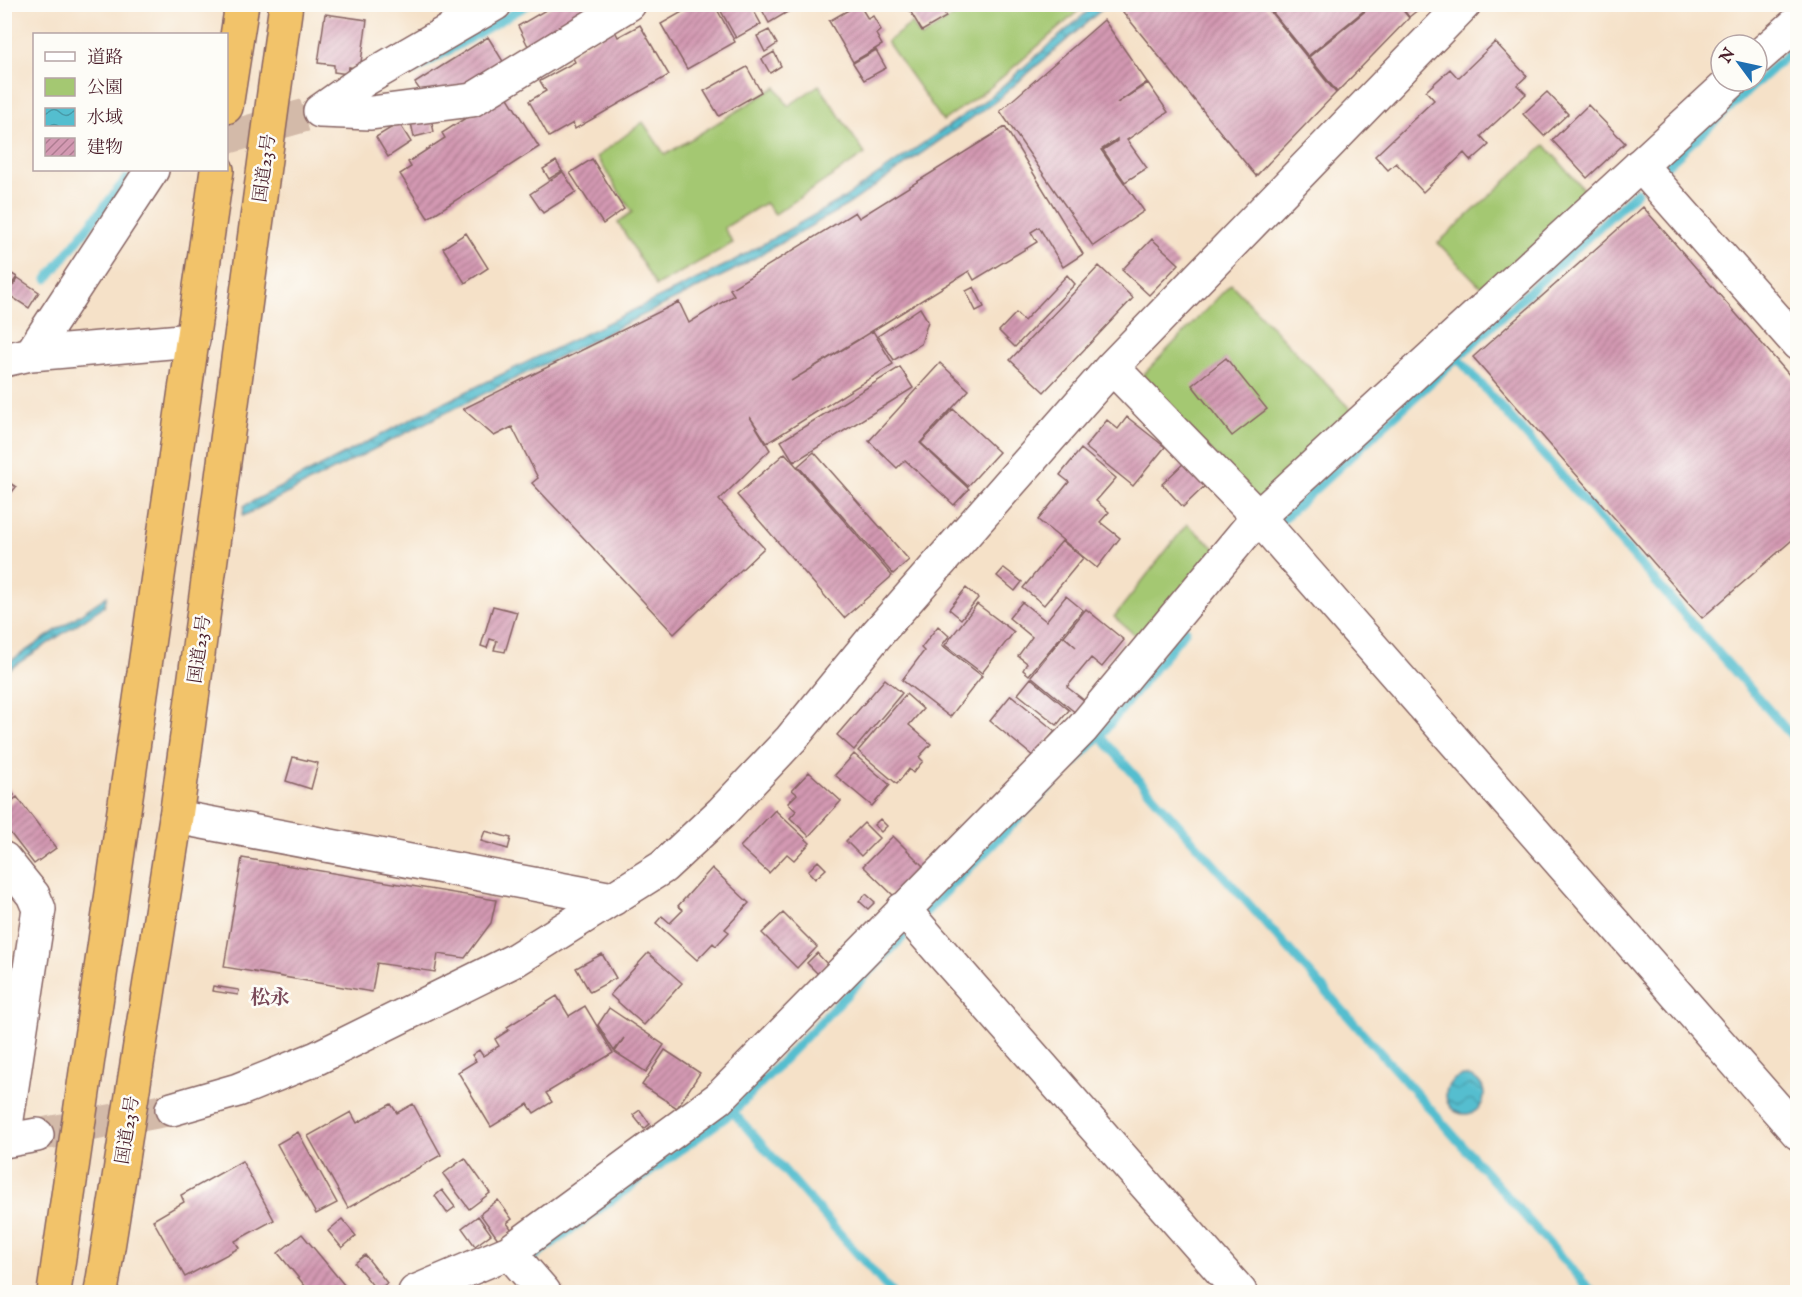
<svg xmlns="http://www.w3.org/2000/svg" width="1802" height="1297" font-family="'IM FELL English','Noto Serif JP',serif">
	<style>
		.green { fill: #a4c872; stroke: #77744e; stroke-width: 1.5 }
		.water { fill: url(#water-waves); stroke: #4f6e7d; stroke-width: 1.5 }
		.lines { fill: none; stroke-linecap: round; stroke-linejoin: round }
		.stream { stroke: #54becf; stroke-width: 9 }
		.building { fill: url(#building-hatch) }
		.minor-tunnel { stroke: #d3baa9; stroke-width: 33; stroke-dasharray: 33 16; stroke-linecap: butt }
		.minor-casing { stroke: #866362; stroke-width: 36 }
		.highway-casing { stroke: #866362; stroke-width: 36 }
		.minor { stroke: #fff; stroke-width: 33 }
		.highway { stroke: #f2c36a; stroke-width: 33 }
		.labels { text-anchor: middle; stroke-width: 5; stroke-linejoin: round; paint-order: stroke }
		.street-label { font-size: 18px; fill: #4a1f2b; stroke: #fdfcf7 }
		.neighbourhood-label { font-size: 20px; font-weight: bold; fill: #7a4a5a; stroke: #fdfcf7 }
	</style>
	<defs>
		<pattern id="water-waves" width="16" height="10" patternUnits="userSpaceOnUse" patternTransform="scale(1.5)"><rect width="16" height="10" fill="#54becf"/><path d="M0 5q4-4 8 0t8 0" fill="none" stroke="#489aa8"/></pattern>
		<pattern id="building-hatch" width="6" height="6" patternUnits="userSpaceOnUse" patternTransform="scale(1.5)"><rect width="6" height="6" fill="#d399b2"/><path d="M-1 1l2-2M0 6l6-6M5 7l2-2" fill="none" stroke="#ad7c91"/></pattern>
	</defs>
	<rect width="100%" height="100%" fill="#fdfcf7"/>
	<filter id="ink" filterUnits="userSpaceOnUse"><feTurbulence type="fractalNoise" baseFrequency=".0167" numOctaves="2"/><feDisplacementMap in="SourceGraphic" scale="12" xChannelSelector="R" yChannelSelector="G"/><feConvolveMatrix kernelMatrix="1 2 1 2 8 2 1 2 1" color-interpolation-filters="sRGB"/></filter>
	<filter id="wash" filterUnits="userSpaceOnUse"><feTurbulence type="fractalNoise" baseFrequency=".008" numOctaves="4" result="noise"/><feDisplacementMap in="SourceGraphic" scale="24" xChannelSelector="R" yChannelSelector="G"/><feGaussianBlur stdDeviation="1.35" result="paint"/><feColorMatrix in="noise" values="0 0 0 0 0 0 0 0 0 0 0 0 0 0 0 0 0 1.4 0 .05"/><feComposite in="paint" operator="in"/></filter>
	<g filter="url(#wash)">
		<rect width="100%" height="100%" fill="#f5e1c8"/>
		<path class="green" d="M970,5h115l-93,81 -49,35 -56,-79 25,-19 9,15z
			M819,85l46,69 -90,60 -10,-11 -41,25 9,15 -77,43 -38,-64 14,-10 -35,-55 46,-35 22,33 111,-68 12,19z
			M1545,145l45,52 -104,95 -48,-49z
			M1231,284l123,129 -92,90 -122,-125z
			M1187,524l29,25 -74,92 -28,-24z"/>
		<path class="water" d="M1095,5h12l-111,96 -147,103 -117,67 -301,149 -188,96 1,-10 181,-94 303,-148 116,-66 146,-101z
			M107,596l-3,10 -99,66v-7z
			M1446 1095a19 19 0 1 1 38 0a19 19 0 1 1-38 0Z"/>
		<g class="lines">
			<path class="stream" d="M415,70l114,-66
				M1664,168l134,-123
				M47,279l79,-100
				M1457,357l341,386
				M1280,522l357,-330
				M1100,736l492,556
				M926,912l174,-176 86,-106
				M733,1112l158,180
				M533,1257l200,-145 170,-175"/>
		</g>
		<g id="blocks">
			<path class="building" d="M556,4h28l4,8 -60,34 -10,-20z
				M680,4h34l21,38 -48,27 -26,-45 23,-13z
				M717,4h33l11,20 -25,14z
				M759,4h42l-32,19z
				M859,4l9,15 5,-3 8,14 -5,4 6,11 -29,17 -24,-41z
				M906,4h33l7,13 -24,14z
				M1132,4h132l72,89 -80,83 -133,-164z
				M1266,4h106l-64,52z
				M1374,4h24l11,14 -72,74 -28,-35z
				M1400,5h24l-15,12z
				M325,14l42,6 -7,49 -11,-2 -1,7 -14,-2v-7l-16,-2z
				M1104,20l43,62 -30,21 31,-20 20,29 -41,28 20,28 -22,14 -22,-32 14,-9v-2l-16,11 43,61 -51,35 -93,-135z
				M640,25l29,50 -94,54 -2,-6 -24,14 -20,-36 17,-10 -6,-10 35,-19 -4,-8 43,-25 4,8z
				M769,30l8,14 -12,8 -8,-16z
				M488,37l16,26 -34,22 -48,8 -7,-10z
				M1495,42l32,34 -10,9 9,9 -45,42 8,9 -18,16 -7,-8 -41,39 -27,-29 -8,7 -13,-14 59,-56 -8,-9 24,-22 8,9z
				M876,50l10,18 -22,12 -11,-17z
				M774,52l7,14 -11,7 -8,-14z
				M747,67l14,25 -42,24 -15,-25z
				M1547,92l21,22 -24,22 -21,-22z
				M505,93l34,54 -111,71 -28,-44 11,-7 -3,-5 37,-24 -3,-5z
				M1588,105l37,38 -38,35 -35,-38z
				M431,118l3,14 -20,5 -3,-14z
				M399,123l12,19 -23,15 -12,-20z
				M1005,127l78,127 -20,13 -24,-40 -8,5 6,10 -63,38 -5,-9 -178,110 82,-50 20,33 -126,79 -17,-26 20,33 -51,50 45,48 -90,86 -142,-151 6,-5 -26,-51 -18,9 -31,-27 216,-107 10,21 45,-28 -4,-6 125,-77 4,6z
				M592,159l32,50 -21,15 -33,-51z
				M556,161l6,10 -13,8 -6,-10z
				M563,172l13,20 -33,21 -13,-19z
				M1643,207l155,178v150l-96,83 -229,-261z
				M466,233l22,35 -23,15 -22,-35z
				M1152,239l27,25 -30,31 -27,-25z
				M1099,266l34,32 -89,94 -34,-32z
				M4,269l13,8 -13,18z
				M1067,275l8,9 -60,63 -16,-16 17,-18 8,8z
				M18,278l21,14 -10,16 -22,-14z
				M974,287l10,20 -8,4 -10,-20z
				M920,308l8,13 -7,23 -27,16 -16,-24z
				M1226,358l41,51 -35,27 -40,-51z
				M940,363l29,27 -49,53 49,46 -15,16 -49,-45 -8,8 -28,-27z
				M900,367l13,21 -119,74 -13,-21z
				M953,409l46,43 -31,34 -47,-43z
				M1127,417l38,30 -32,39 -48,-39 22,-27 11,9z
				M1081,449l35,29 -20,23 13,11 -9,10 20,16 -23,30 -59,-48 31,-38 -9,-7z
				M814,452l95,108 -16,14 -95,-108z
				M785,453l107,123 -48,42 -107,-123z
				M1187,460l22,22 -26,25 -21,-23z
				M4,479l12,8 -8,10 -4,-2z
				M1062,541l21,17 -39,47 -21,-17z
				M1004,568l18,14 -7,9 -18,-15z
				M966,588l12,10 -17,21 -12,-10z
				M1066,596l17,14 -54,65 -6,-5 4,-7 -9,-7 14,-19 -23,-19 13,-16 24,19z
				M977,604l37,28 -32,41 -37,-28z
				M493,606l24,6 -12,40 -11,-2 3,-9 -7,-2 -3,9 -6,-2z
				M1086,609l38,31 -22,27 -11,-9 -24,29 19,15 -9,12 -46,-38 32,-40 13,11 -12,-11z
				M938,626l11,10 -7,9 40,31 -32,41 -48,-37 22,-29 -3,-3z
				M1031,678l38,32 -12,15 -39,-31z
				M885,679l17,14 -48,57 -17,-15z
				M906,694l17,15 -14,16 22,19 -12,13 4,4 -10,12 -4,-4 -12,15 -39,-33z
				M1011,695l44,36 -21,26 -44,-36z
				M854,754l36,31 -18,21 -37,-31z
				M293,757l25,6 -7,26 -25,-8z
				M809,772l32,29 -32,35 -19,-18 6,-7 -8,-8 9,-9 -5,-4z
				M9,788l5,7 -10,8v-12z
				M17,797l39,51 -22,16 -30,-39v-18z
				M775,810l35,33 -16,17 -7,-6 -18,19 -29,-26z
				M880,819l7,7 -6,6 -7,-7z
				M864,823l15,15 -18,18 -15,-15z
				M485,831l26,7 -3,11 -27,-8z
				M893,836l31,31 -29,30 -32,-31z
				M242,858l254,42 -5,23 -26,35 -27,-4 -3,18 -58,-9 -5,29 -148,-25z
				M818,861l8,8 -11,10 -7,-8z
				M712,868l37,35 -24,26 4,3 -13,14 -3,-3 -16,17 -41,-37 6,-7 8,7 13,-13 -5,-4z
				M866,894l9,8 -7,7 -9,-8z
				M783,913l34,34 -20,21 -35,-35z
				M648,953l34,30 -38,42 -34,-30z
				M817,953l10,11 -9,10 -11,-11z
				M602,954l14,24 -26,14 -14,-24z
				M213,986l26,4 -1,5 -26,-4z
				M557,996l12,20 16,-10 28,47 -67,40 6,9 -18,11 -6,-9 -37,23 -33,-55 18,-11 -4,-6 7,-5 4,6 16,-10 -4,-7 14,-9 -2,-3z
				M609,1008l55,37 -18,27 -31,-20 9,-14 -10,13 -16,-26z
				M665,1050l35,23 -23,35 -35,-23z
				M391,1104l6,9 16,-9 28,51 -93,53 -40,-72 43,-24 6,11z
				M640,1110l10,14 -6,5 -11,-14z
				M298,1132l39,71 -21,11 -39,-70z
				M465,1158l25,35 -21,16 -26,-35z
				M242,1161l32,59 -39,21 4,7 -54,29 -32,-57 31,-18 -3,-7z
				M442,1190l13,17 -8,6 -12,-17z
				M498,1200l14,19 -5,4 5,7 -14,9 -18,-25z
				M478,1216l13,18 -16,12 -13,-18z
				M342,1219l14,17 -14,12 -14,-17z
				M302,1234l48,58h-40l-32,-39z
				M365,1255l22,28 -10,8 -22,-28z"/>
		</g>
	</g>
	<g filter="url(#ink)">
		<use href="#blocks" fill-opacity="0" stroke="#866362" stroke-width="1.5"/>
		<g class="lines">
			<path class="minor-tunnel" d="M226,138l94,-27
				M37,1135l135,-26"/>
			<g class="minor-casing">
				<path id="minor" d="M1757,58l41,-36
					M320,111l51,2 101,-13 157,-96
					M320,111l44,-31 131,-76
					M1640,165l158,179
					M31,354l121,-184
					M4,360l27,-6 162,-14
					M1112,367l146,150 540,616
					M176,817l437,82
					M4,859l29,36 6,14 -35,230
					M903,909l337,383
					M172,1109l66,-19 79,-32 198,-98 148,-93 58,-54 70,-74 86,-105 235,-267 352,-363
					M4,1141l33,-6
					M509,1252l35,40
					M415,1292l94,-40 210,-154 363,-369 176,-212 474,-436"/>
			</g>
			<g class="highway-casing">
				<path id="highway" d="M226,107l16,-103
					M54,1292l163,-1122
					M101,1292l75,-475 110,-813"/>
			</g>
			<use href="#minor" class="minor"/>
			<use href="#highway" class="highway"/>
		</g>
	</g>
	<g class="labels">
		<g class="street-label">
			<text transform="translate(264 168) rotate(-82)" y="6">国道23号</text>
			<text transform="translate(199 649) rotate(-82)" y="6">国道23号</text>
			<text transform="translate(127 1130) rotate(-81)" y="6">国道23号</text>
		</g>
		<g class="neighbourhood-label">
			<text x="270" y="1004">松永</text>
		</g>
	</g>
	<rect width="1802" height="1297" fill="none" stroke="#fdfcf7" stroke-width="24"/>
	<rect x="33" y="33" width="195" height="138" fill="#fdfcf7" stroke="#b5a4a5" stroke-width="1.5"/>
	<rect x="45" y="52" width="30" height="9" fill="#ffffff" stroke="#b5a4a5" stroke-width="1.5"/>
	<text x="87" y="63" font-size="18" fill="#4a1f2b">道路</text>
	<rect x="45" y="78" width="30" height="18" fill="#a4c872" stroke="#b5a4a5" stroke-width="1.5"/>
	<text x="87" y="93" font-size="18" fill="#4a1f2b">公園</text>
	<rect x="45" y="108" width="30" height="18" fill="url(#water-waves)" stroke="#b5a4a5" stroke-width="1.5"/>
	<text x="87" y="123" font-size="18" fill="#4a1f2b">水域</text>
	<rect x="45" y="138" width="30" height="18" fill="url(#building-hatch)" stroke="#b5a4a5" stroke-width="1.5"/>
	<text x="87" y="153" font-size="18" fill="#4a1f2b">建物</text>
	<g transform="translate(1739 63) rotate(303)"><circle r="28" fill="#fdfcf7" stroke="#b5a4a5" stroke-width="1.5"/>
	<path d="M0-4.5L10 22L0 15L-10 22Z" fill="#1f6fb2"/>
	<text y="-9" font-size="16" font-weight="bold" text-anchor="middle" fill="#4a1f2b">N</text>
	</g>
</svg>
